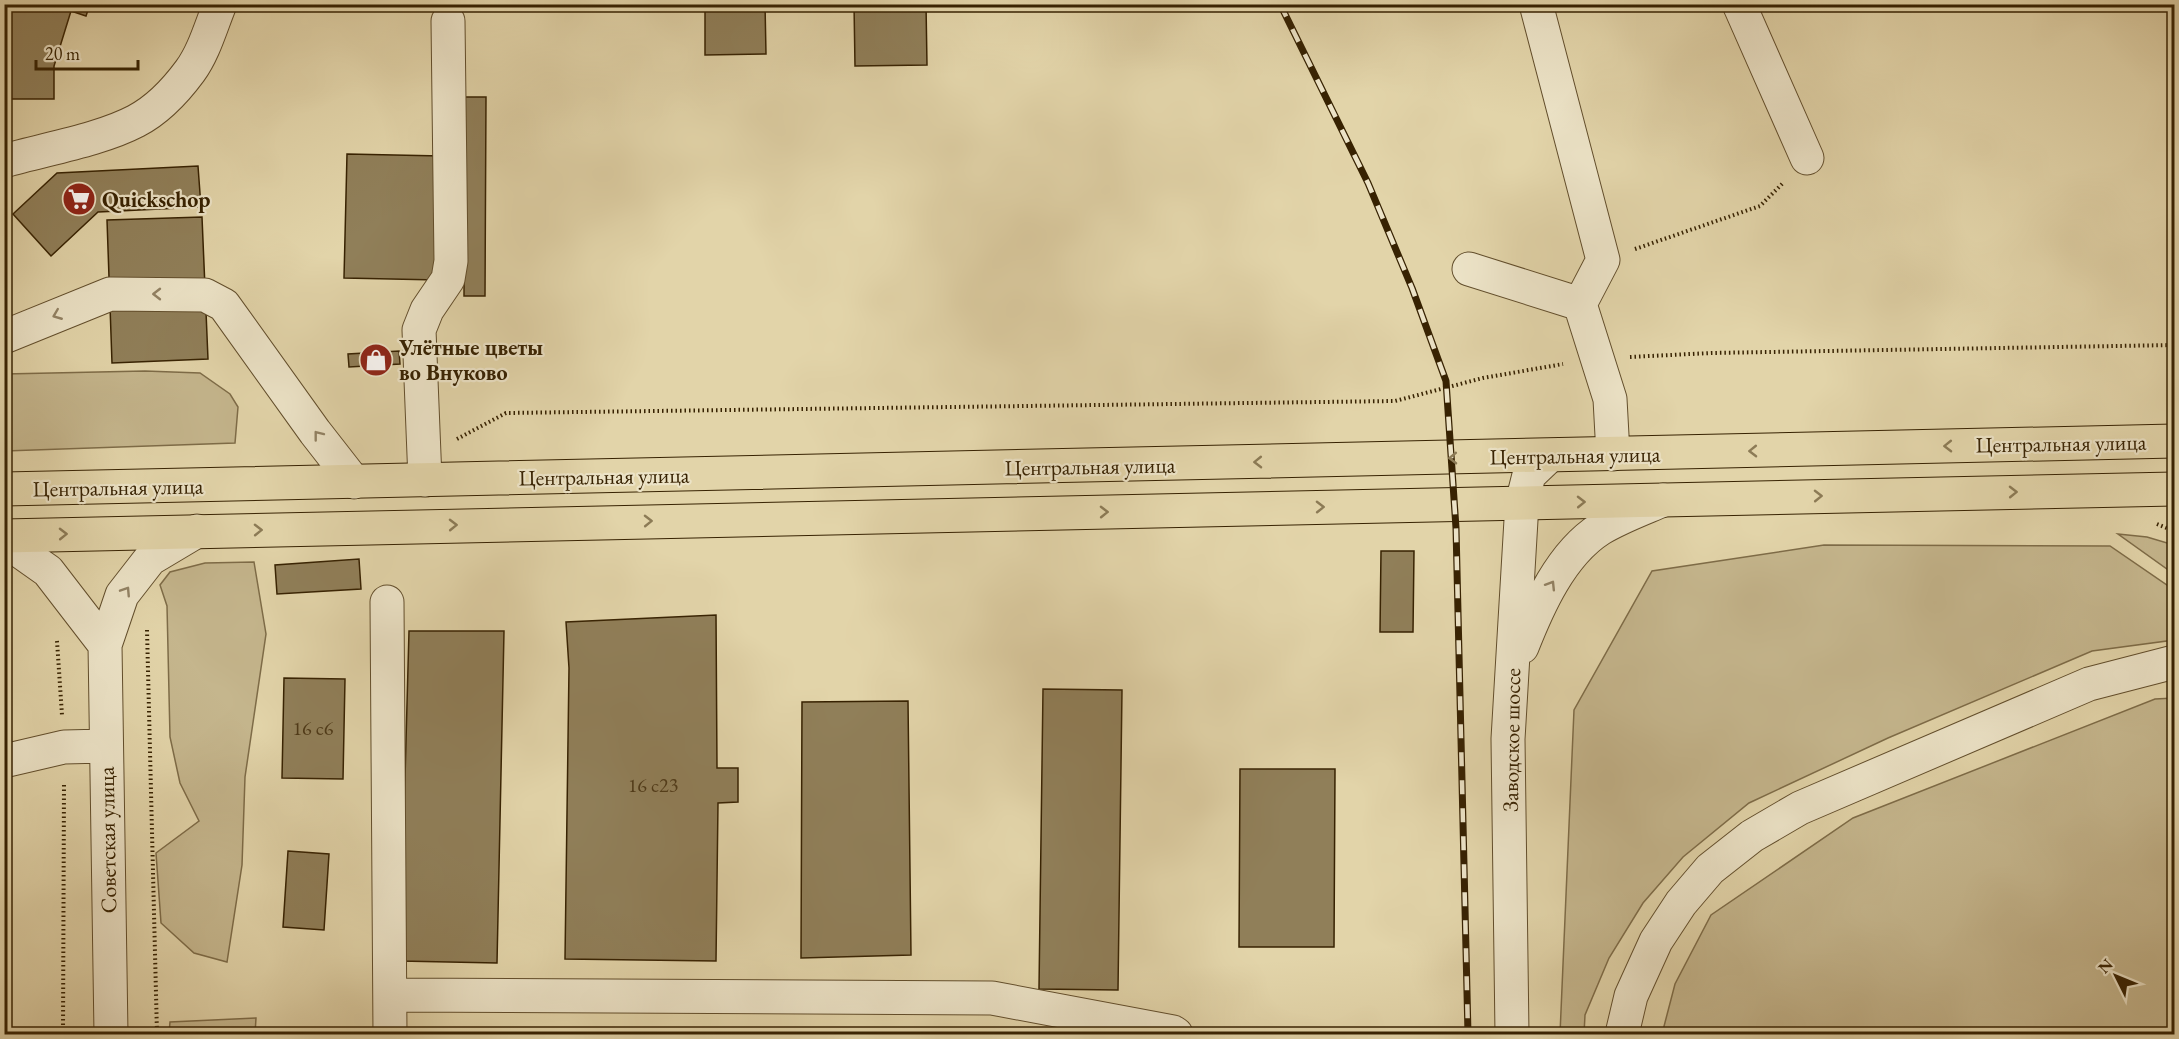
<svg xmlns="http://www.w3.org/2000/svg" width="2179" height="1039" font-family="'EB Garamond',serif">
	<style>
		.green { fill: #c5b68d; stroke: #7e6c48; stroke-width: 1.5 }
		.building { fill: #907f59; stroke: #372202; stroke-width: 1.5 }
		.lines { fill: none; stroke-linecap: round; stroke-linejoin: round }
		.minor-casing { stroke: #624e2c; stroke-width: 35 }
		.major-casing { stroke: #372202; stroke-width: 35 }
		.path { stroke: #372202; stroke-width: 4; stroke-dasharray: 1.5 3; stroke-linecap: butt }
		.minor { stroke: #ece3c7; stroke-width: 33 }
		.major { stroke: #e2d4a9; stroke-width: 33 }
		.rail-casing { stroke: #372202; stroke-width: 7 }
		.rail { stroke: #ece3c7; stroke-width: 4.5; stroke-dasharray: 14; stroke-linecap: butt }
		.oneway { stroke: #928264 }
		.oneway2 { stroke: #8c7b56 }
		.labels { text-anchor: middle; stroke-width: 4.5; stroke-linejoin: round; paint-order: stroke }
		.number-label { font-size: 20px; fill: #4d3918 }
		.poi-label { font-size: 22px; font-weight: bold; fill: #372202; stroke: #ece3c7; text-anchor: start }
		.street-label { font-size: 22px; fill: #372202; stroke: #ece3c7 }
	</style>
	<rect width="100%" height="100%" fill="#e2d4a9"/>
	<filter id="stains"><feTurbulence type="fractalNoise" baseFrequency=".00333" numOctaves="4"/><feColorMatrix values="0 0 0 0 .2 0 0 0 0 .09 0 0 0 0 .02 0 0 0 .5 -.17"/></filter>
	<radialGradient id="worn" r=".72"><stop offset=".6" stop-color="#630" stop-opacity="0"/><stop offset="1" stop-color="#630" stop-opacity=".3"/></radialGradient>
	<path class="green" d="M145,371l55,2 30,21 8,13 -3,36 -230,8v-77z
		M2118,534l29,3 27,8v29z
		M1824,545l286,1 64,44v50l-82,11 -204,87 -139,65 -66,54 -40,46 -34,55 -24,57 -1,19h-24l14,-324 78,-139z
		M254,562l12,72 -21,143 -3,88 -15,97 -33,-9 -33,-30 -5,-70 43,-32 -19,-38 -10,-46 -3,-131 -7,-21 10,-13 35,-9z
		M2174,698v336h-512l13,-50 36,-69 142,-97 302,-119z
		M256,1018l-1,16h-86l1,-12z"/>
	<path class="building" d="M4,4h86l-4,12 -15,-5 -17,55v33h-50z
		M705,4h60l1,50 -61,1z
		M854,4h72l1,61 -72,1z
		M465,97h21l-1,199h-21z
		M347,154l94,2 -3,124 -94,-2z
		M198,166l3,41 -103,5 -47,44 -38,-42 44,-41z
		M202,217l6,142 -96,4 -5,-143z
		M399,351l1,13 -51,3 -1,-13z
		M1381,551h33l-1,81h-33z
		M359,559l2,30 -84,5 -2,-29z
		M716,615l1,153h21v34l-20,1 -2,158 -151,-2 4,-291 -3,-46z
		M409,631h95l-7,332 -97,-2z
		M284,678l61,1 -2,100 -61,-1z
		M1043,689l79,1 -4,300 -79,-1z
		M908,701l3,254 -110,3 1,-256z
		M1240,769h95l-1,178h-95z
		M288,851l41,3 -5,76 -41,-3z"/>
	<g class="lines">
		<g class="minor-casing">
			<path id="minor" d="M1536,4l67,256 -23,44 30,95 3,55
				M1739,4l68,154
				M4,161c41,-12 96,-21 132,-40 21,-11 40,-31 54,-50 14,-19 21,-45 30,-67
				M1469,269l111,35
				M4,337l106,-43 95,1 19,10 91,127 39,50
				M425,480l-6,-150 8,-20 21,-31 3,-18 -3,-240
				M4,540l44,31 57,74
				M387,602l3,432
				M1522,647c16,-41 39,-93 78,-118 20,-12 42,-20 63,-29
				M4,761l60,-14 42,-1
				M391,995l601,3 181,34 3,2
				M111,1034l-6,-389 17,-50 28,-36 47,-28
				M1512,1034l-4,-295 14,-236 7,-28 20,-19
				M1622,1034l9,-38 25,-55 25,-38 29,-34 42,-33 48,-28 289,-124 85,-22"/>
		</g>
		<g class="major-casing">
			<path id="major" d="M4,489l2170,-48
				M4,536l2170,-47"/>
		</g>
		<path class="path" d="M1635,249l125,-43 24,-24
			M1630,357l81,-4 463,-8
			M457,439l49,-26 889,-12 88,-23 80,-14
			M2157,524l17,7
			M147,630l10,404
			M57,641l5,74
			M63,1034l1,-252"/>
		<use href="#minor" class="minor"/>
		<use href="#major" class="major"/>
		<g class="rail-casing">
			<path id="rail" d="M1280,4l88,179 44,105 34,93 10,147 12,506"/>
		</g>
		<use href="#rail" class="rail"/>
	</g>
	<defs><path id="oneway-chevron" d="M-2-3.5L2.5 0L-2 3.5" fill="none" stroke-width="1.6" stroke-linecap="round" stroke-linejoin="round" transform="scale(1.5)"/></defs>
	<g class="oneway">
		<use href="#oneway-chevron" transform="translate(157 294) rotate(-180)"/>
		<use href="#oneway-chevron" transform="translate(57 315) rotate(158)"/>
		<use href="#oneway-chevron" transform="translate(318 435) rotate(-128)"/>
		<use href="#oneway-chevron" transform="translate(1551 585) rotate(-58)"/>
		<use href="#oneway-chevron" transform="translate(126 591) rotate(-57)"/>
	</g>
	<g class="oneway2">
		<use href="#oneway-chevron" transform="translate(1948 446) rotate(179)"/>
		<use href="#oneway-chevron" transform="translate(1753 451) rotate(179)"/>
		<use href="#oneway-chevron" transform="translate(1453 458) rotate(179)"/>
		<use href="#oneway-chevron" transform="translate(1258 462) rotate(179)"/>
		<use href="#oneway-chevron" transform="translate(2013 492) rotate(-1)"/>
		<use href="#oneway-chevron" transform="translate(1818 496) rotate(-1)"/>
		<use href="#oneway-chevron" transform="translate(1581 502) rotate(-1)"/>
		<use href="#oneway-chevron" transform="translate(1320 507) rotate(-1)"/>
		<use href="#oneway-chevron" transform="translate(1104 512) rotate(-1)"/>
		<use href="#oneway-chevron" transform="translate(648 521) rotate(-1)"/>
		<use href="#oneway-chevron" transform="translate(453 525) rotate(-1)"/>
		<use href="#oneway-chevron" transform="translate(258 530) rotate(-1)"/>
		<use href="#oneway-chevron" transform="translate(63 534) rotate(-1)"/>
	</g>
	<defs>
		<g id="supermarket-disc" transform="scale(1.725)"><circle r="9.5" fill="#8f2418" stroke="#ece3c7"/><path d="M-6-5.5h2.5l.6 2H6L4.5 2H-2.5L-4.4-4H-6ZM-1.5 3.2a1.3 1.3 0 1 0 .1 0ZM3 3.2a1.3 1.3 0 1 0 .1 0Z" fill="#fff"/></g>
		<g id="shop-disc" transform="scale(1.725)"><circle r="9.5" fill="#8f2418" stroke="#ece3c7"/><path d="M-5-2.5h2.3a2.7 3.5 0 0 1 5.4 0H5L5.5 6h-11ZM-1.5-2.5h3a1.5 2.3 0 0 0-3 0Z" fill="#fff"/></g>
	</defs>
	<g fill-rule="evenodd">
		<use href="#supermarket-disc" x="79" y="199"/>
		<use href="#shop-disc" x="376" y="360"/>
	</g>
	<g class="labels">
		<g class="number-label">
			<text x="313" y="735">16 с6</text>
			<text x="653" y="792">16 с23</text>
		</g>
		<g class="poi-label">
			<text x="102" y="207">Quickschop</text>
			<text x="399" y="355">Улётные цветы<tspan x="399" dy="25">во Внуково</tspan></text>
		</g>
		<g class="street-label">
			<text transform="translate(2061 443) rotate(-1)" y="8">Центральная улица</text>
			<text transform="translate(1575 455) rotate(-1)" y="8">Центральная улица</text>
			<text transform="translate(1090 466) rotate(-1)" y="8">Центральная улица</text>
			<text transform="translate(604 476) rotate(-1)" y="8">Центральная улица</text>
			<text transform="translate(118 487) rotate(-1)" y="8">Центральная улица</text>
			<text transform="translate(1511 740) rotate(-89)" y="8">Заводское шоссе</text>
			<text transform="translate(107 840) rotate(-91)" y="8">Советская улица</text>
		</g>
	</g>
	<rect width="2179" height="1039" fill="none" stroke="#e2d4a9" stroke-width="24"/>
	<rect x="6" y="6" width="2167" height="1027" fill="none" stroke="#372202" stroke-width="3"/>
	<rect x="12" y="12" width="2155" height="1015" fill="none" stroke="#372202" stroke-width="1.5"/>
	<g transform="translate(2116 976) rotate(313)" stroke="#ece3c7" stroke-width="4.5" paint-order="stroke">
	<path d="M0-4.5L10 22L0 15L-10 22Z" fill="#372202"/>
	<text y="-9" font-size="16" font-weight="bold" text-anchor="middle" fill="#372202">N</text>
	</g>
	<path d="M36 60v9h102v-9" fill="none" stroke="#372202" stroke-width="3"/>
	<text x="45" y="60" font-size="18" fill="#372202" stroke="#ece3c7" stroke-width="4.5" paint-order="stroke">20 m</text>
	<rect width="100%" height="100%" filter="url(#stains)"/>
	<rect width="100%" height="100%" fill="url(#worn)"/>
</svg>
